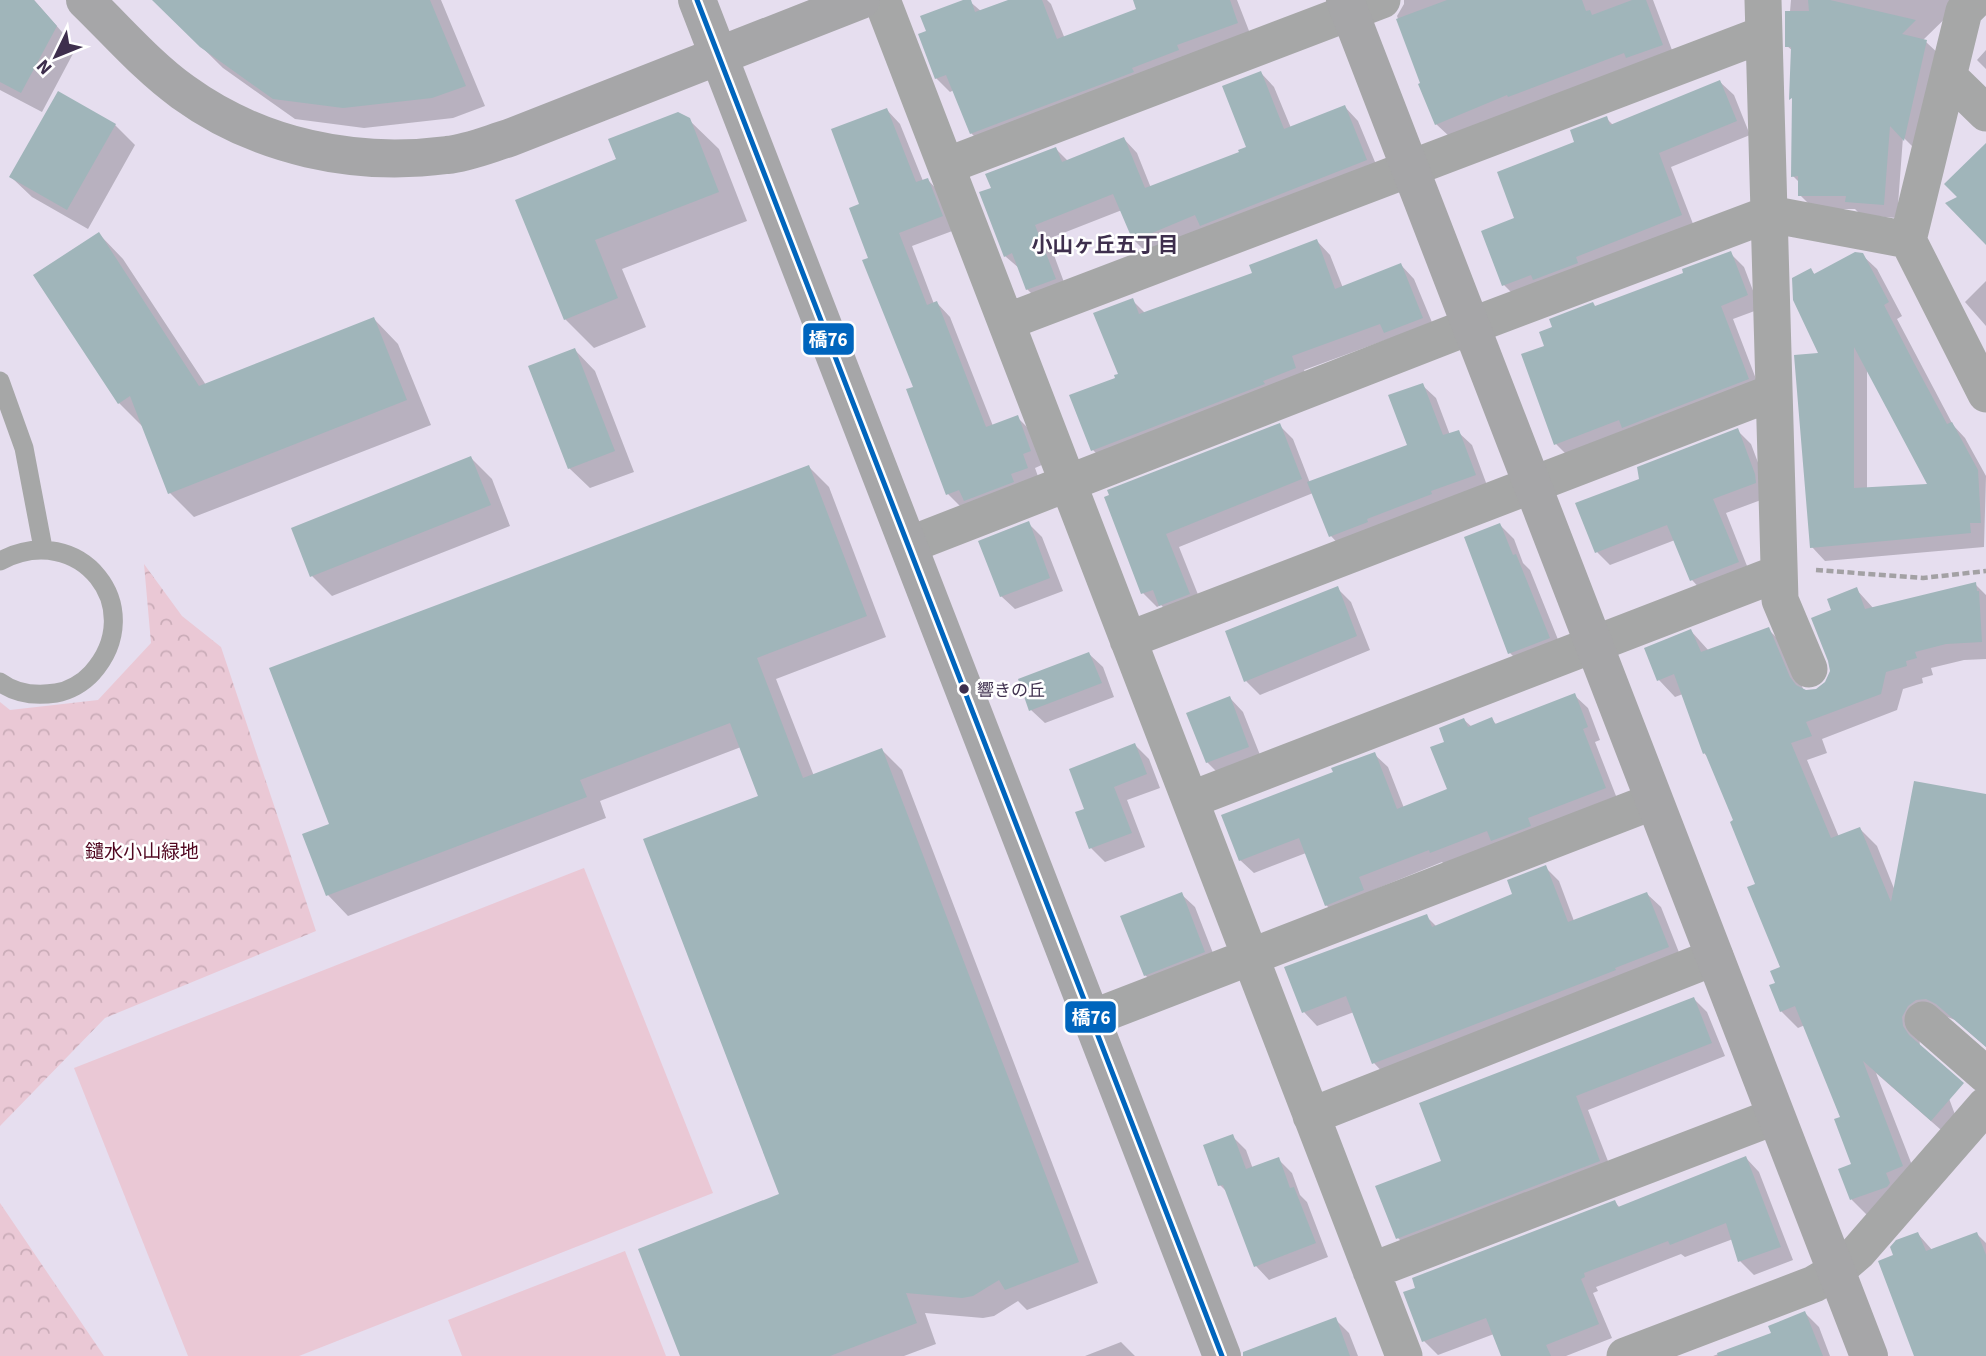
<svg xmlns="http://www.w3.org/2000/svg" width="1986" height="1356" font-family="'Source Sans 3','Noto Sans JP',sans-serif">
	<style>
		.grass { fill: #eac8d5 }
		.park { fill: url(#park-crowns) }
		.shadow { fill: #0003; fill-rule: evenodd }
		.building { fill: #a0b5ba; fill-rule: evenodd }
		.lines { fill: none; stroke-linecap: round; stroke-linejoin: round }
		.path { stroke: #a3a1a4; stroke-width: 4.5; stroke-dasharray: 7 3.5; stroke-linecap: butt }
		.lane { stroke: #a6a7a7; stroke-width: 19 }
		.street { stroke: #a6a7a7; stroke-width: 37 }
		.secondary { stroke: #a6a6a8; stroke-width: 38 }
		.bus-1-casing { stroke: #fff; stroke-width: 10 }
		.bus-1 { stroke: #0065bd; stroke-width: 5 }
		.bus-dot { fill: #3e2f4d; stroke: #fff; stroke-width: 2.5 }
		.labels { text-anchor: middle; stroke-width: 5; stroke-linejoin: round; paint-order: stroke }
		.bus-label { font-size: 17px; fill: #3e2f4d; stroke: #fff; text-anchor: start }
		.park-label { font-size: 19px; fill: #500720; stroke: #fff }
		.neighbourhood-label { font-size: 21px; font-weight: bold; fill: #3e2f4d; stroke: #fff }
		.line-badge { stroke: #fff; stroke-width: 2.5 }
		.badge-label { font-size: 19px; text-anchor: middle; font-weight: bold; fill: #fff }
	</style>
	<defs>
		<pattern id="park-crowns" width="20" height="18" patternUnits="userSpaceOnUse" patternTransform="scale(1.75)"><rect width="20" height="18" fill="#eac8d5"/><path d="M2 6a3 3 0 1 1 6 0M12 15a3 3 0 1 1 6 0" fill="none" stroke="#caacb8"/></pattern>
	</defs>
	<rect width="100%" height="100%" fill="#e6deef"/>
	<path class="grass" d="M584,868l129,325 -414,163h-111l-114,-288z
		M625,1251l41,105h-204l-14,-36z"/>
	<path class="park" d="M144,564l38,52 39,31 95,284 -211,87 -105,108v-424l10,8 88,-10 53,-57z
		M0,1203l104,153h-104z"/>
	<path class="shadow" d="M0,0h34l42,48 -34,64 -42,-22z
		M154,0h287l44,106 -32,12 -89,10 -69,-9 -72,-51z
		M968,0l14,12 31,-12h34l4,4 14,35 73,-29 -4,-10h103l14,36 -266,111 -14,-14 -17,-43 -4,2 -14,-14 -8,-46z
		M1404,0h249l22,58 -225,79 -14,-13 -39,-108 7,-12z
		M1791,0h173l-42,41 4,1 14,13 -22,97 -15,-15 -6,81 -36,-3 -6,-6h-41l-14,-14v-12l-7,-7v-125l-6,-5z
		M1986,50v19l-9,-9z
		M1261,73l13,14 17,41 54,-21 13,14 22,53 -232,80 -14,-14 -12,-30 -74,29 20,54 -27,10 -14,-14 -7,-20 -15,-13 -12,-67 63,-40 12,12 56,-22 13,14 14,35 90,-35 7,-5z
		M1720,82l14,13 16,40 -79,32 24,62 -177,70 -14,-14 13,-66 60,-76 29,-25 8,8z
		M887,110l13,14 23,57 5,-1 13,14 14,36 -43,16 22,58 3,-1 13,14 43,109 24,-9 14,14 13,33 -9,4 5,14 -78,26 -14,-14 -33,-106 -45,-129 -9,-54z
		M689,120l30,29 28,72 -125,48 24,58 -52,21 -29,-29 53,-159z
		M115,125l20,20 -47,84 -56,-32 -21,-20z
		M99,234l24,25 83,126 168,-66 24,25 33,81 -237,92 -24,-24 -26,-65 -25,-25z
		M1317,241l13,14 13,33 58,-23 13,14 22,53 -45,6 -87,32 5,12 -202,82 -14,-14 -21,-54 45,-17 3,-4 12,-75 14,14 109,-40z
		M1730,253l14,14 16,42 -27,10 28,73 -191,66 -14,-14 -33,-89 23,-8 50,-39 89,-34z
		M1862,255l15,14 25,47 -5,3 56,106 12,13 21,38 -2,71 -159,14 -13,-14 9,-193 -10,-84 4,5zM1867,367l63,118 -63,4z
		M1986,281v45l-21,-24z
		M575,350l20,21 39,101 -44,16 -21,-20z
		M1422,385l14,13 14,37 8,-3 14,13 16,43 -144,62 -13,-14 -18,-43 -134,54 24,60 -29,11 -13,-13 -4,2 -14,-14 -37,-95 173,-73 14,14 17,44 100,-37z
		M1737,430l14,14 17,45 1,8 -43,16 25,63 -46,18 -13,-14 -17,-40 -65,25 -13,-13 44,-72z
		M471,458l21,21 18,47 -178,70 -20,-20z
		M809,467l20,20 57,150 -110,42 38,97 68,-26 20,20 196,513 -71,27 -9,-9 -24,15 -11,2 -58,-5 11,31 -32,12h-222l99,-161 -21,-398 -19,-50 -141,54 6,17 -258,98 -20,-21 3,-70z
		M1028,523l14,14 21,54 -48,18 -14,-13z
		M1500,525l14,14 9,24 7,7 33,82 -39,15 -14,-14z
		M1975,584l11,11v64l-22,1 -33,8 2,7 -11,3 1,5 -20,6 -6,21 -75,29 5,14 -20,7 32,77 21,-8 17,17 18,45 91,6v150l-31,-27 -10,-4 -26,18 1,12 21,31 22,59 -7,7 -80,-70 43,110 -50,34 -17,-17 -11,-30 13,-5 -12,-47 -37,-93 -7,3 -17,-17 -4,-27 6,-16 -48,-147 -25,-62 -6,-6 -21,-59 -8,3 -16,-17 32,-49 18,20 59,-22 17,17 19,45 13,-1 10,-7 5,-12 1,-60 23,-22 18,20z
		M1337,588l14,14 19,48 -110,45 -14,-14z
		M1089,654l14,13 11,30 -69,26 -14,-13z
		M1574,695l14,13 12,32 -5,2 23,59 -173,64 -3,-3 -71,29 -31,27 -14,-13 -20,-52 -52,20 -14,-13 95,-87 39,-19 14,13 16,41 45,-18 -2,-47 17,-23 8,7 19,-8 6,6z
		M1230,698l13,14 19,48 -41,16 -14,-14z
		M1135,745l14,14 11,29 -33,12 18,47 -40,15 -14,-14 -14,-35 10,-3z
		M1545,867l14,14 15,40 73,-27 14,13 21,53 -295,117 -13,-14 -20,-51 -37,14 -13,-14 122,-96 11,11 77,-32z
		M1181,894l14,13 23,59 -59,22 -14,-13z
		M1694,999l13,13 18,44 -137,54 25,64 -202,78 -13,-14 45,-76z
		M1232,1136l14,14 7,19 25,-10 14,14 8,22 7,7 21,55 -59,23 -13,-14 -28,-73 -8,-8z
		M1746,1158l13,14 34,88 -39,15 -14,-14 -7,-22 -48,18 -4,-3 -85,33 2,4 -5,2 19,45 -46,18h-63l-9,-22 -56,21 -14,-14 -19,-48 210,-91 5,6z
		M1918,1234l15,17 44,-17 9,9v113h-70l-21,-100z
		M1805,1313l14,14 11,29h-117l60,-22z
		M1335,1319l14,14 9,23h-77z
		M1121,1342l14,14h-50z"/>
	<path class="building" d="M0,0h34l23,26 -36,67 -21,-11z
		M152,0h278l36,86 -34,12 -89,10 -70,-9 -73,-52z
		M963,0h8l4,12 33,-12h34l15,39 79,-30 -3,-9h97l8,23 -61,22 2,5 -47,18 2,4 -164,62 -24,-59 -11,4 -17,-45 8,-3 -6,-15z
		M1447,0h135l4,11 4,-1 2,5 40,-15h14l17,45 -37,13 -2,-5 -116,44 -1,-2 -72,30 -17,-41 2,-1 -24,-64z
		M1808,0h22l86,20 -14,14 25,6 -23,101 -14,-15 -6,79 -39,-3 1,-6h-48v-20l-7,1 1,-79 -3,2 2,-53h-6v-36h24z
		M1261,71l23,58 61,-24 22,55 -167,66 -5,-11 -62,26 -20,-47 -78,31 21,54 -30,11 -14,-37 -8,4 -25,-65 12,-4 -6,-14 71,-27 6,15 62,-25 21,51 94,-36 -1,-2 8,-3 -24,-61z
		M1720,80l17,41 -78,32 23,62 -106,42 2,6 -45,17 -2,-5 -29,11 -21,-55 33,-13 -17,-46 77,-30 -4,-12 37,-14 3,9z
		M58,91l58,33 -49,86 -58,-33z
		M887,108l29,74 12,-4 15,38 -44,17 28,72 10,-4 49,126 32,-12 13,36 -8,3 5,14 -17,6 3,8 -50,19 -5,-11 -13,5 -40,-106 7,-2 -51,-127 6,-2 -19,-50 10,-4 -28,-75z
		M678,112l12,6 29,74 -124,48 23,58 -54,22 -49,-120 101,-41 -8,-20z
		M1986,143v102l-41,-42 12,-6 -13,-13z
		M99,232l100,154 175,-69 33,83 -239,94 -38,-98 -12,8 -85,-129z
		M1317,239l18,50 66,-26 22,55 -39,15 -4,-9 -88,32 4,12 -33,13 2,3 -174,67 -22,-56 46,-17 -1,-3 4,-1 -25,-61 40,-15 6,16 113,-41 -3,-8z
		M1731,251l17,44 -27,11 28,73 -127,49 -3,-8 -65,25 -33,-91 23,-8 -5,-14 13,-5 -3,-8 44,-17 2,4 88,-33 -1,-4z
		M1855,252l8,1 26,49 -5,3 30,58 33,61 5,-2 26,48 3,53h-11l1,10 -161,15 -16,-193 24,-2 -25,-53 -1,-22 19,-10 3,6zM1854,347l73,137 -73,4z
		M575,348l40,103 -47,18 -40,-103z
		M1423,383l20,52 16,-5 17,45 -45,16 1,3 -65,25 1,3 -39,15 -22,-55 100,-37 -19,-50z
		M1280,423l22,56 -136,55 24,60 -31,12 -6,-16 -12,4 -37,-97 5,-2 -2,-5z
		M1738,428l17,46 1,9 -43,16 26,63 -49,19 -23,-56 -72,28 -20,-50 64,-24 -2,-12z
		M471,456l20,49 -181,72 -19,-49z
		M809,465l58,151 -110,42 46,120 79,-30 197,514 -74,28 -6,-10 -26,16 -11,2 -56,-5 11,30 -87,33h-150l-42,-107 141,-55 -136,-355 115,-43 -28,-73 -150,57 7,17 -261,99 -24,-62 27,-10 -60,-156z
		M1029,521l21,57 -50,19 -22,-56z
		M1500,523l13,32 3,-1 34,84 -42,16 -44,-117z
		M1976,582l1,9h2l3,51 -36,2 -31,8 2,6 -11,3 1,5 -21,6 -5,22 -75,28 6,14 -21,7 40,95 29,-11 31,75 23,-121 72,13v253l-50,-43 -10,-5 -10,1 -8,6 -6,11 1,9 6,9 55,48 -33,38 -68,-60 40,105 -17,7 4,10 -3,4 -37,13 -12,-31 13,-5 -17,-45 6,-2 -45,-111 -15,6 -11,-27 6,-2 -5,-12 10,-4 -33,-80 8,-3 -25,-62 3,-2 -28,-67 -2,1 -29,-80 -17,7 -13,-33 47,-19 10,23 68,-25 21,50 6,8 10,5 10,-1 9,-7 5,-11 -2,-10 -17,-43 20,-8 -4,-11 30,-12 8,22z
		M1338,586l19,50 -113,46 -19,-51z
		M1089,652l13,31 -73,28 -11,-32z
		M1575,693l13,34 -5,2 23,59 -78,30 3,8 -40,15 -4,-10 -57,22 -1,-3 -70,27 5,13 -39,16 -26,-68 -60,23 -18,-46 112,-43 -2,-4 44,-16 22,57 50,-20 -17,-42 14,-5 -5,-14 25,-10 4,9 24,-10 3,7z
		M1230,696l19,51 -43,16 -20,-50z
		M1135,743l12,31 -33,13 18,46 -43,16 -14,-37 9,-3 -15,-40z
		M1546,865l22,57 79,-30 22,55 -54,21 1,2 -244,94 -26,-68 -44,17 -18,-46 143,-53 5,13 80,-33 -5,-14z
		M1182,892l23,60 -61,24 -24,-60z
		M1694,997l18,46 -136,53 24,65 -204,78 -21,-53 66,-25 -22,-58z
		M1233,1134l13,35 33,-12 11,31 4,-1 22,56 -62,24 -31,-82 -5,1 -15,-41z
		M1746,1156l35,91 -43,15 -12,-39 -56,22 -2,-4 -84,32 1,4 -4,2 18,45 -53,21 5,11h-50l-15,-38 -64,24 -19,-50 12,-4 -3,-10 203,-78 3,7z
		M1918,1232l8,19 51,-19 9,23v101h-72l-36,-95 15,-6 -3,-8 6,-7z
		M1805,1311l18,45h-105l-1,-3 54,-20 -3,-7z
		M1336,1317l14,39h-107v-4z"/>
	<g class="lines">
		<path class="path" d="M1816,570l107,8 63,-7"/>
		<path class="lane" d="M0,381l24,67 19,100
			M0,561c80,-42 150,47 92,112 -9,10 -23,18 -36,20 -20,3 -40,1 -56,-11"/>
		<path class="street" d="M882,0l522,1356
			M1763,0l17,600 29,69
			M1948,76l38,37
			M946,166l436,-166
			M1908,240l56,-229 11,-11
			M1006,322l758,-288
			M909,545l562,-219 298,-112 139,26 78,154
			M1128,640l646,-248
			M1190,800l589,-227
			M1092,1018l562,-217
			M1923,1020l63,55
			M1311,1116l404,-159
			M1371,1271l405,-155
			M1625,1356l189,-72 22,-13 22,-19 128,-147"/>
		<path class="secondary" d="M85,0c32,31 62,66 98,92 76,55 171,75 264,63 21,-2 42,-11 62,-17l352,-138
			M697,0l525,1356
			M1345,0l524,1356"/>
		<g class="bus-1-casing">
			<path id="bus-1" d="M697,0l525,1356"/>
		</g>
		<use href="#bus-1" class="bus-1"/>
	</g>
	<circle class="bus-dot" cx="964" cy="689" r="6"/>
	<g class="labels">
		<g class="bus-label">
			<text x="977" y="696">響きの丘</text>
		</g>
		<g class="park-label">
			<text x="142" y="858">鑓水小山緑地</text>
		</g>
		<g class="neighbourhood-label">
			<text x="1105" y="252">小山ヶ丘五丁目</text>
		</g>
	</g>
	<g class="line-badge">
		<rect x="802" y="322" width="53" height="34" rx="7" fill="#0065bd"/>
		<rect x="1064" y="1000" width="53" height="34" rx="7" fill="#0065bd"/>
	</g>
	<g class="badge-label">
		<text x="828" y="346">橋76</text>
		<text x="1091" y="1024">橋76</text>
	</g>
	<g transform="translate(56 56) rotate(227)" stroke="#ffffff" stroke-width="5" paint-order="stroke">
	<path d="M0-5L12 26L0 18L-12 26Z" fill="#3e2f4d"/>
	<text y="-10" font-size="19" font-weight="bold" text-anchor="middle" fill="#3e2f4d">N</text>
	</g>
</svg>
